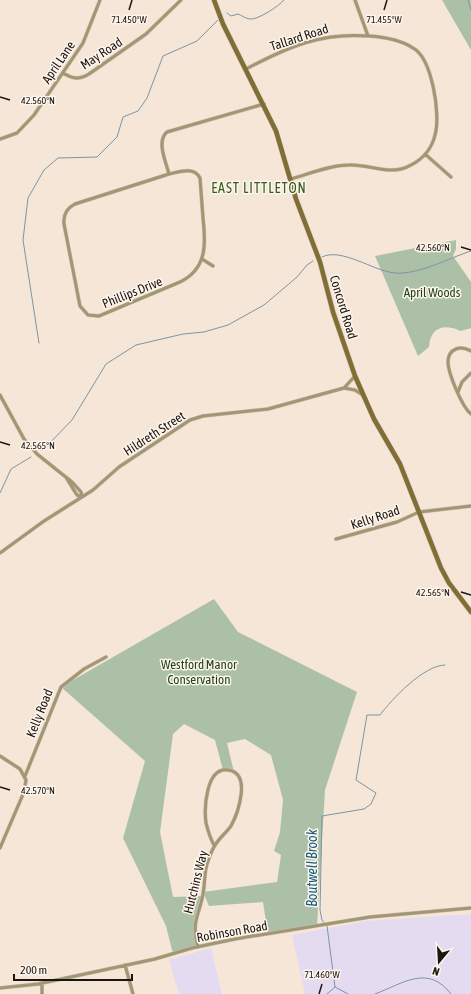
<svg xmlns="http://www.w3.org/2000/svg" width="471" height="994" font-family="'Asap Condensed',sans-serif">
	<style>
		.education { fill: #e4dbf0 }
		.green { fill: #acc0a8 }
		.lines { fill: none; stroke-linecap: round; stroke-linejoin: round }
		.stream { stroke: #7a96a7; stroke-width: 1 }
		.street-casing { stroke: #cec1b4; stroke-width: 4 }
		.secondary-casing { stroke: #cec1b4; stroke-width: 5.5 }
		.street { stroke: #a29772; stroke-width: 3 }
		.secondary { stroke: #806e35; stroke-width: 4.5 }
		.ticks { fill: none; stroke: #1c1612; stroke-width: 1.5 }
		.labels { text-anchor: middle; stroke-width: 3; stroke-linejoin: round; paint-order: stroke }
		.street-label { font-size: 13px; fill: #1c1612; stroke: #fef5ec }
		.park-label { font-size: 13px; fill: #1e4515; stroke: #fef5ec }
		.neighbourhood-label { font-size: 14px; letter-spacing: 1px; fill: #365b1c; stroke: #fef5ec }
		.water-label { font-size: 14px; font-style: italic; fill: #125c7f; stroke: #fef5ec }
		.ticks-label { font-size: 10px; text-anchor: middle; fill: #1c1612; stroke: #fef5ec; stroke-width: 3; stroke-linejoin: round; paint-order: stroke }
	</style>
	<rect width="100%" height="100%" fill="#f5e6d8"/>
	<path class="education" d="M471,914v80h-166l-13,-59 75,-14z
		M211,948l11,46h-43l-10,-34z"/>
	<path class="green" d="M442,0h29v50z
		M456,240v9l-3,7 18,26v46c-3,1 -7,2 -10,3 -3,0 -5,-3 -9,-3 -15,-3 -22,5 -23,19l-11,9 -43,-100z
		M214,599l24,33 119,60 -32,98 -8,136 -49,8 -5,-32 -54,4 -6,-14 74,-10 4,-27 -7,-4 6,-19 3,-32 -12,-45 -26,-16 -18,4 7,29 -11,-2 -8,-30 -31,-16 -11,10 -13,98 13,65 29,-1 -7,29 3,22 -25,7 -7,-28 -43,-88 22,-77 -84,-74z"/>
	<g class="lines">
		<path class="stream" d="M468,0l3,10
			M227,13l4,3 7,-2c3,1 8,5 12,5 8,1 29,-13 34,-19
			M322,257c19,-10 51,14 73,16 23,2 54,-15 76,-22
			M39,343l-16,-103 5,-42 16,-28 14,-12 39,-1 20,-20 6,-20 15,-6 9,-13 16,-42 34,-15 21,-21
			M43,450l29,-30 34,-56 30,-19 47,-11 21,-2 24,-7 36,-20 33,-28 10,-12 6,-4
			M0,493l11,-24 20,-12
			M327,994l8,-7
			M348,994l-13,-7 -8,-61 -5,-6 -2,-10 2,-94 42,-7 7,-5 5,-11 -20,-13 11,-65h13c12,-16 44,-50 65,-50
			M375,994c29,-11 53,-30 76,0"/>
		<g class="street-casing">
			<path id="street" d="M355,0l13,36
				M246,69c42,-22 75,-37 123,-33 15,1 32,4 44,12 19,10 28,67 22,87 -3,13 -12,24 -24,30 -21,12 -39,-1 -62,0 -19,0 -40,9 -58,14
				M63,73c10,6 16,7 26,1l57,-40 35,-34
				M0,139l17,-6 17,-18 49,-72 17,-43
				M425,154l26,23
				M169,174c10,-2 25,-8 31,4 1,14 2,27 3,40 3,26 4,51 -23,64l-81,34 -11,-1 -8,-9 -16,-82c-1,-10 3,-16 11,-20l94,-30c-3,-12 -13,-33 -2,-42l97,-28
				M202,259l11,7
				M471,351c-5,-3 -10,-4 -15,-2 -5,2 -8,7 -8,13 0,11 14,45 23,52
				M344,388l11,-12
				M458,392l4,-10 9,-9
				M0,395l24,44 13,15 35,28 9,10 1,5
				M67,479l10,16 5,2
				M336,539l61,-17 22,-10 52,-6
				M0,553l44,-32 49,-31 26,-23 71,-47 13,-4 65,-7 76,-21 11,2 8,5
				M0,756l20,13 6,11 -2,12 -24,56
				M25,776l36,-89 23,-18 22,-12
				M198,947c-7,-27 1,-30 5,-53 2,-10 1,-20 4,-30 2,-6 4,-12 7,-17 4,-8 12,-14 17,-21 7,-13 21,-53 -3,-56 -22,-3 -24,38 -22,53 2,8 4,15 8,22
				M125,965l8,29
				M42,983v11
				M0,988l38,-4 117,-25 37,-11 43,-9 135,-22 101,-9"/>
		</g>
		<g class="secondary-casing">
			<path id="secondary" d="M214,0l9,24 53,107 20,68 24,63 13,50 22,64 19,43 26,45 41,104 8,15 22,29"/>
		</g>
		<use href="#street" class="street"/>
		<use href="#secondary" class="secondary"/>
	</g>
	<path class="ticks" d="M129,10l3,-10M384,10l3,-10M0,97l10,3M461,247l10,3M0,442l10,3M461,592l10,3M0,787l10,3M319,994l3,-10"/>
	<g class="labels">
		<g class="street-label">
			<text transform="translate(299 37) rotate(-18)" y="5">Tallard Road</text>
			<text transform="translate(101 53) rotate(-33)" y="5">May Road</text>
			<text transform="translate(58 62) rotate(-56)" y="5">April Lane</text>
			<text transform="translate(132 292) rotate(-22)" y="5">Phillips Drive</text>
			<text transform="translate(344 307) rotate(73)" y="5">Concord Road</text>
			<text transform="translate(154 433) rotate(-33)" y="5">Hildreth Street</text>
			<text transform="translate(375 517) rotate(-18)" y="5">Kelly Road</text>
			<text transform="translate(39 713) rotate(-68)" y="5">Kelly Road</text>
			<text transform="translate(195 882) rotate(-76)" y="5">Hutchins Way</text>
			<text transform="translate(232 931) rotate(-10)" y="5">Robinson Road</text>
		</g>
		<g class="park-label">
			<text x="432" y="297">April Woods</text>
			<text x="199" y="669">Westford Manor<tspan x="199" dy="15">Conservation</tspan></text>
		</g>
		<g class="neighbourhood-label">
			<text x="259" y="193">EAST LITTLETON</text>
		</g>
		<g class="water-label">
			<text transform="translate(312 868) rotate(-90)" y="5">Boutwell Brook</text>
		</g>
	</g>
	<g class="ticks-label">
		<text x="129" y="23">71.450°W</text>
		<text x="384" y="23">71.455°W</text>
		<text x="38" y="104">42.560°N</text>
		<text x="433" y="251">42.560°N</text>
		<text x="38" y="449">42.565°N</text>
		<text x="433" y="596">42.565°N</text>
		<text x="38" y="794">42.570°N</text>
		<text x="322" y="978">71.460°W</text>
	</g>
	<g transform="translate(439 962) rotate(198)" stroke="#fef5ec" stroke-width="3" paint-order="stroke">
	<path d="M0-3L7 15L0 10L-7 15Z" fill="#1c1612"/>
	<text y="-6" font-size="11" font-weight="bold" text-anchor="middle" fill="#1c1612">N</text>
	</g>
	<path d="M14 974v6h118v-6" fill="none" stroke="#1c1612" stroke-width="2"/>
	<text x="20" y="974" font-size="12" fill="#1c1612" stroke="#fef5ec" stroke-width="3" paint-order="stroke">200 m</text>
</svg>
